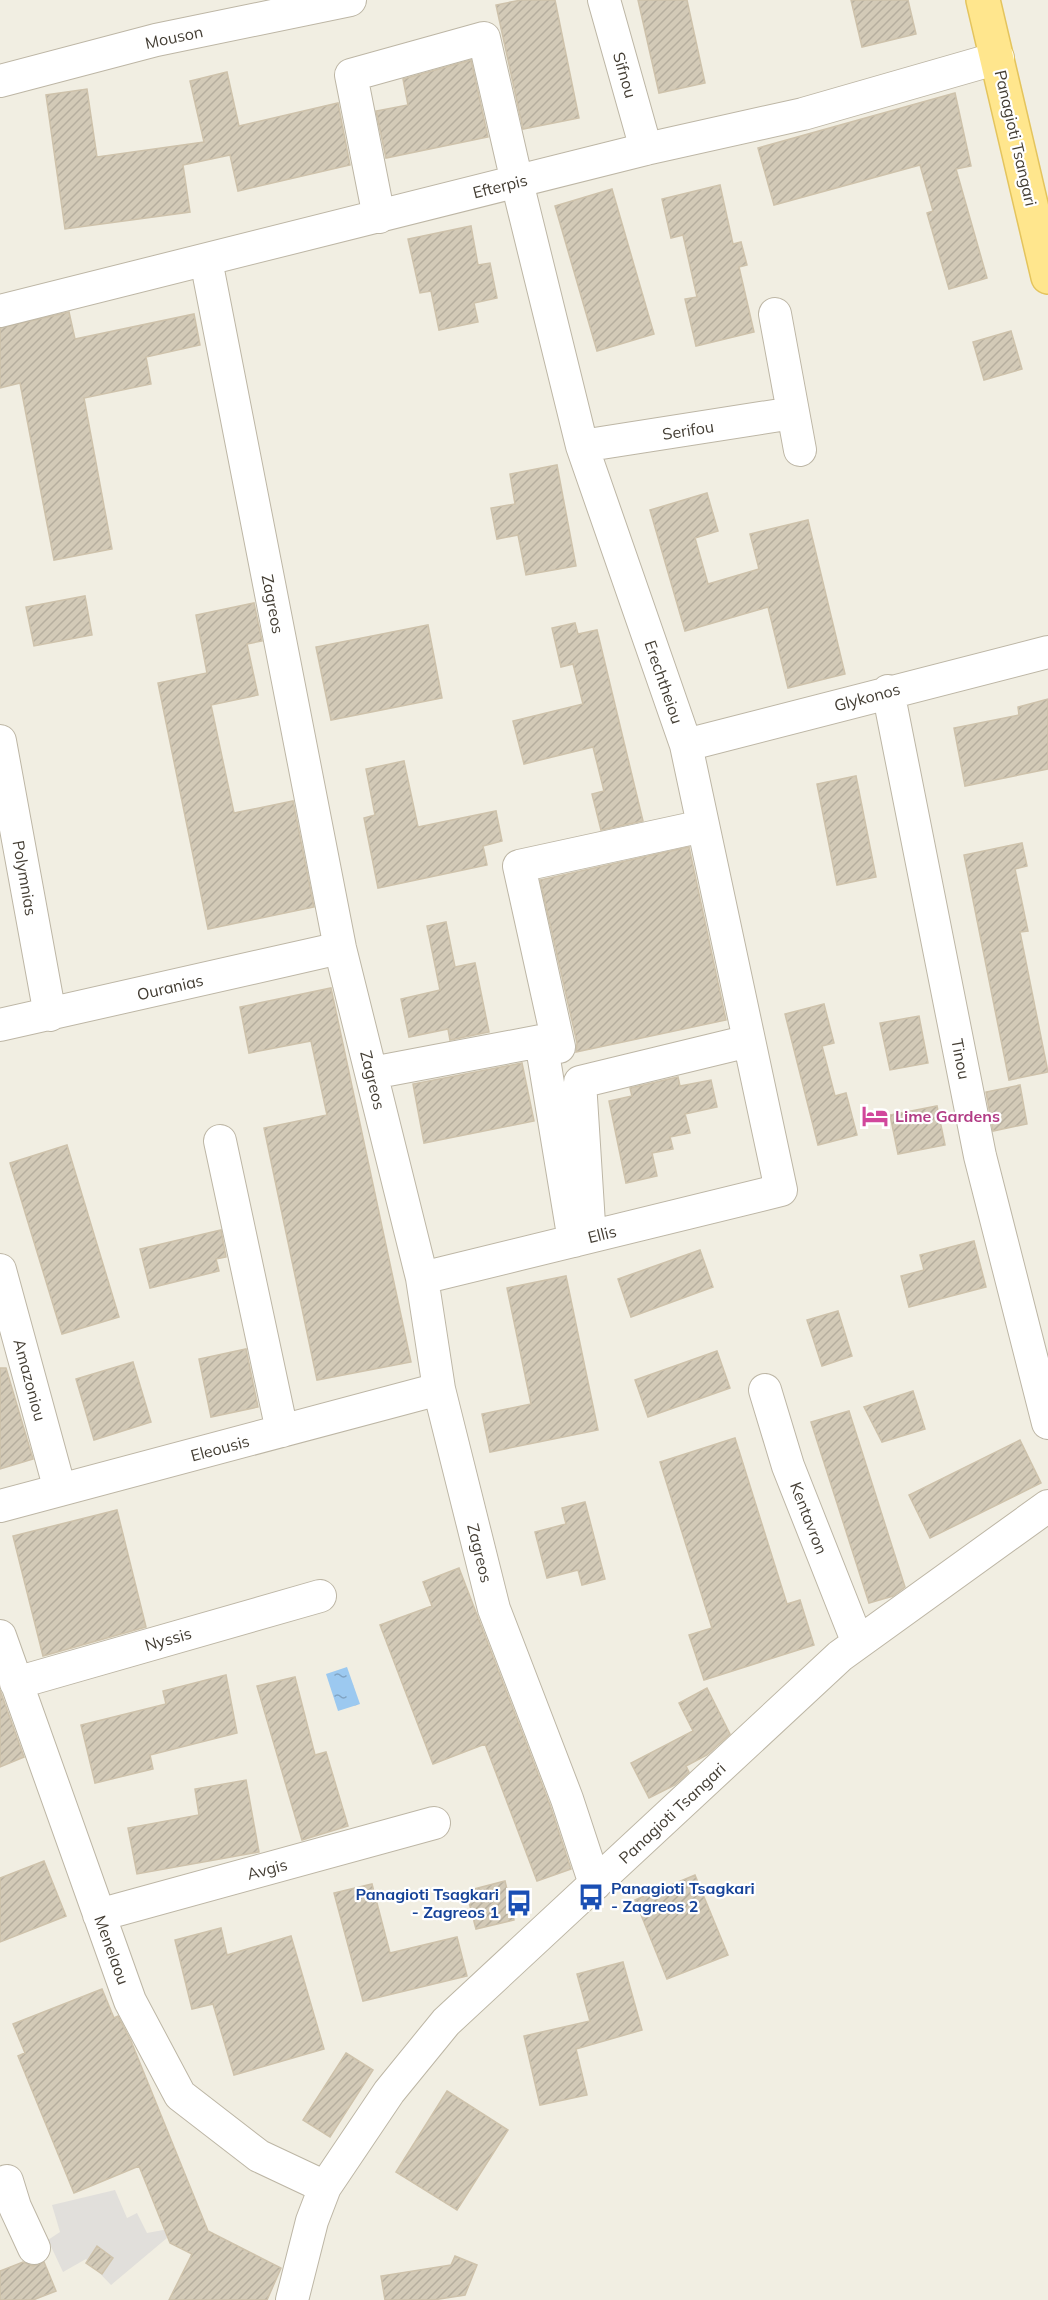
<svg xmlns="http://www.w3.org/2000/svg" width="1048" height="2300" font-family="Mulish,sans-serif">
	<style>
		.parking { fill: #e1dfdb }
		.water { fill: url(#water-ripples) }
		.building { fill: url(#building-hatch); stroke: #cec2ab; stroke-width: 1.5 }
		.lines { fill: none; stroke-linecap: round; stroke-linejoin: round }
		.minor-casing { stroke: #bdb6a5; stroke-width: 34 }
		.major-casing { stroke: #e4c45d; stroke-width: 36 }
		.minor { stroke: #fff; stroke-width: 32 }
		.major { stroke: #ffe68d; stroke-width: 33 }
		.labels { text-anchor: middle; stroke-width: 4.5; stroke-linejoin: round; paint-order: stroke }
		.street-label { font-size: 16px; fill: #433d33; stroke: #fff }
		.hotel-label { font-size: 16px; font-weight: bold; fill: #b23c85; stroke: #fff; text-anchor: start }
		.transit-label { font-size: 16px; font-weight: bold; fill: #164399; stroke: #fff; text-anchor: start }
	</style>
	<defs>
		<pattern id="water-ripples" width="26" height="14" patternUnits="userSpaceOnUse" patternTransform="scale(1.5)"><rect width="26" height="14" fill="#9cc9f0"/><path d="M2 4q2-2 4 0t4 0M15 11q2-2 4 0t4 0" fill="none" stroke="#81a4c3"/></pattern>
		<pattern id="building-hatch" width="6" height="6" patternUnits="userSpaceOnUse" patternTransform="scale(1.5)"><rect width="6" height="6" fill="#d3cab7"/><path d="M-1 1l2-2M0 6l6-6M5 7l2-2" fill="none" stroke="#b6ae9e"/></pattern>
	</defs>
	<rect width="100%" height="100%" fill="#f1eee2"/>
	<path class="parking" d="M115,2190l12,28 10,-5 10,20 33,-6 -69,58 -25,-26 -23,13 -15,-32 12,-8 -8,-27z"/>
	<path class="water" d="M347,1667l13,37 -22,7 -12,-37z"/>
	<path class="building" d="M521,0h34l24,118 -56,11 -27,-124z
		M638,0h49l18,83 -46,10z
		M851,0h57l8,34 -54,13z
		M471,60l17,77 -102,21 -10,-47 32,-6 -5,-26z
		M227,72l12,54 99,-23 12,62 -112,26 -8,-36 -47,10 7,47 -125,17 -19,-134 41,-6 10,68 107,-15 -14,-61z
		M955,93l16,73 -15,3 31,109 -38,11 -22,-76 6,-2 -13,-46 -146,40 -16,-57z
		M720,185l13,59 8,-2 6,23 -8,2 15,65 -58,14 -11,-47 12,-2 -14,-62 -12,3 -9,-39z
		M612,189l42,145 -57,17 -42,-145z
		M471,226l7,39 12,-2 7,35 -23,5 4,19 -39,8 -8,-39 -11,2 -12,-54z
		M69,312l6,27 119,-25 6,31 -54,12 5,27 -67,14 28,151 -58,11 -34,-177 -20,5v-60z
		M1011,331l11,38 -38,11 -11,-38z
		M557,465l19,101 -50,9 -8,-40 -21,4 -6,-31 24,-4 -5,-30z
		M707,493l11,38 -23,7 13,46 51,-15 -9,-35 58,-14 37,154 -57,14 -20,-81 -83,24 -35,-121z
		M85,596l7,39 -58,11 -8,-39z
		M254,603l8,38 -15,3 11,51 -47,10 23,108 59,-12 21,106 -106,22 -50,-246 49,-10 -11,-58z
		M575,623l3,11 19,-4 46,191 -42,9 -9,-36 12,-3 -11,-44 -69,17 -11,-43 70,-17 -10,-40 -12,3 -9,-39z
		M428,625l14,73 -111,22 -15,-73z
		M1048,699v70l-83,17 -11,-58 65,-13 -1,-8z
		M404,761l14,66 78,-16 6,30 -19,5 4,19 -109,23 -14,-70 11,-3 -9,-46z
		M856,776l20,101 -39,8 -20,-101z
		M1022,843l5,23 -12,3 13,62 -8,1 28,140 -39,8 -45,-225z
		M689,847l37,173 -150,32 1,-9 -37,-163z
		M446,922l9,45 20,-4 14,69 -39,8 -2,-11 -39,8 -8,-38 39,-9 -13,-64z
		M331,988l80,374 -94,18 -53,-252 63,-13 -16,-74 -62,12 -9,-46z
		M824,1004l10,39 -12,3 13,50 11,-3 11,42 -39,10 -33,-131z
		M919,1016l9,47 -38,7 -10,-47z
		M522,1063l12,58 -110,22 -11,-59z
		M678,1077l2,9 31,-6 6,27 -32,7 5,19 -20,4 3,12 -21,4 5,23 -31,7 -17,-82 23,-5 -2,-8z
		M1020,1085l7,39 -34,7 -7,-39z
		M937,1106l8,39 -47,9 -8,-39z
		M67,1145l52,172 -57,17 -52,-171z
		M221,1230l5,27 -10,2 3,12 -69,17 -10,-39z
		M974,1241l12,46 -77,20 -8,-31 23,-6 -4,-15z
		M700,1250l13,37 -82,30 -13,-38z
		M566,1276l32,154 -108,22 -8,-38 49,-10 -24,-116z
		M838,1311l14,45 -30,10 -15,-46z
		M246,1349l12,58 -47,10 -12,-58z
		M717,1351l13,37 -82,29 -13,-37z
		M133,1362l18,60 -57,18 -18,-61z
		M0,1368h6l27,91 -33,10z
		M913,1391l12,38 -43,13 -18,-35z
		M849,1411l56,176 -12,9 -24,7 -58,-181z
		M735,1438l52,166 13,-4 14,45 -110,35 -15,-45 23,-7 -52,-166z
		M1020,1440l21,43 -111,55 -21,-43z
		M585,1502l20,77 -23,6 -4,-15 -31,8 -12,-46 31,-8 -4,-16z
		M117,1510l29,117 -103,29 -30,-120z
		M459,1568l91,237 21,64 -34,12 -52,-137 -52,20 -53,-139 52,-19 -9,-24z
		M226,1675l11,58 -87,22 3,14 -58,14 -14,-58 85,-21 -3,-13z
		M295,1677l20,78 11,-3 22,74 -46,14 -45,-154z
		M707,1688l23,46 -23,21 -21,11 3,6 -14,13 -26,13 -18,-35 62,-32 -14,-28z
		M0,1690l24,67 -24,10z
		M246,1780l13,72 -122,22 -9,-46 71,-13 -4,-26z
		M44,1861l22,55 -66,26v-64z
		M695,1875l33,80 -61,24 -32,-79z
		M505,1881l9,39 -38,9 -10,-38z
		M372,1884l18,69 67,-16 10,39 -104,25 -29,-108z
		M221,1928l6,27 64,-19 33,113 -90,26 -21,-71 -21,5 -17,-69z
		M623,1962l19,68 -66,19 11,46 -47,10 -16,-69 66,-15 -13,-47z
		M102,1989l12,29 4,-2 13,25 77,190 73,37 -14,32h-98l23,-46 -22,-11 -31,-77 -65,27 -56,-137 7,-3 -12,-29z
		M346,2053l27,17 -43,67 -27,-17z
		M447,2091l61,39 -51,80 -61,-38z
		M97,2246l16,12 -11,16 -16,-11z
		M455,2256l22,9 -12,30 -32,5h-48l-4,-24 70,-11z
		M23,2262l10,4 11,-4 12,29 -23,9h-33v-29z"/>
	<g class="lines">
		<g class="minor-casing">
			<path id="minor" d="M604,0l42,149
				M0,81l156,-41 194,-40
				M379,217l-28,-142 133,-37 33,144 65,264 104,299 95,445 -359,88
				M206,260l134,688 82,330 17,111 55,220 73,190 28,85
				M0,311l646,-162 157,-35 195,-56
				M775,314l25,136
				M582,446l211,-33
				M888,691l92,465 68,267
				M0,741l50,274
				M686,745l362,-93
				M0,1025l340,-77
				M559,1047l-40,-181 184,-40
				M372,1073l169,-32 33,200
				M220,1141l62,290
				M589,1224l-9,-142 169,-41
				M0,1270l60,220
				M765,1390l23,76 70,177
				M0,1506l439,-117
				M0,1636l130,365 50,94 79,61 66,31
				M16,1683l304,-87
				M99,1915l335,-92
				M7,2181l8,26 19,41
				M292,2300l20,-79 13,-34 64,-95 57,-70 394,-366 208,-150"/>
		</g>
		<g class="major-casing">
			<path id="major" d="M983,0l65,277"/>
		</g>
		<use href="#minor" class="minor"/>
		<use href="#major" class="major"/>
	</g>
	<defs>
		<g id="hotel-bare" transform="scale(2.07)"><path d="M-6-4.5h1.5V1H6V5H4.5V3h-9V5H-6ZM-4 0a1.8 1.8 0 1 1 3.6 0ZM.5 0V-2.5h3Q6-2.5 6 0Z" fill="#d1479c" stroke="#fff" stroke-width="2.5" paint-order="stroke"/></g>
		<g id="bus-bare" transform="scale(2.07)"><path d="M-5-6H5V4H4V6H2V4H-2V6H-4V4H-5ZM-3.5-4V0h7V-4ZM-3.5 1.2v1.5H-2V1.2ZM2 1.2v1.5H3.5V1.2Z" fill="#1a4fb4" stroke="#fff" stroke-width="2.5" paint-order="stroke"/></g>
	</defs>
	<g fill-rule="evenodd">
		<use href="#hotel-bare" x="875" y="1116"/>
		<use href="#bus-bare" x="591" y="1897"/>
		<use href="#bus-bare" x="519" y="1903"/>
	</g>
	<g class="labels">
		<g class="street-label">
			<text transform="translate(174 37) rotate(-12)" y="6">Mouson</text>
			<text transform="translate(625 75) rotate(74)" y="6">Sifnou</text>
			<text transform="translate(1016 138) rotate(77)" y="6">Panagioti Tsangari</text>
			<text transform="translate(500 186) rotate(-14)" y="6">Efterpis</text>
			<text transform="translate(688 430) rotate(-9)" y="6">Serifou</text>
			<text transform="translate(273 604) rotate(79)" y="6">Zagreos</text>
			<text transform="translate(664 682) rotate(71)" y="6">Erechtheiou</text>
			<text transform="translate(867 697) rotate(-15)" y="6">Glykonos</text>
			<text transform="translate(25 878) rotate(80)" y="6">Polymnias</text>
			<text transform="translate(170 987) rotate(-13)" y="6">Ouranias</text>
			<text transform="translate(961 1059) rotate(79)" y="6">Tinou</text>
			<text transform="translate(373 1080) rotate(76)" y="6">Zagreos</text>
			<text transform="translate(602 1234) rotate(-14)" y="6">Ellis</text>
			<text transform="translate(30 1380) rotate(75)" y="6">Amazoniou</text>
			<text transform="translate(220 1448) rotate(-15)" y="6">Eleousis</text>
			<text transform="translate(809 1518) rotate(69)" y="6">Kentavron</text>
			<text transform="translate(480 1553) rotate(76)" y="6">Zagreos</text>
			<text transform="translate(168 1639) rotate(-16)" y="6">Nyssis</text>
			<text transform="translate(672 1813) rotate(-43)" y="6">Panagioti Tsangari</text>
			<text transform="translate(267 1869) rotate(-15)" y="6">Avgis</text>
			<text transform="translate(112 1950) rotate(70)" y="6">Menelaou</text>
		</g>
		<g class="hotel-label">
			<text x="895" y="1122">Lime Gardens</text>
		</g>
		<g class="transit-label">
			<text x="611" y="1894">Panagioti Tsagkari<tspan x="611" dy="18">- Zagreos 2</tspan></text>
			<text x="499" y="1900" text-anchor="end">Panagioti Tsagkari<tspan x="499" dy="18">- Zagreos 1</tspan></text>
		</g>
	</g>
</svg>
